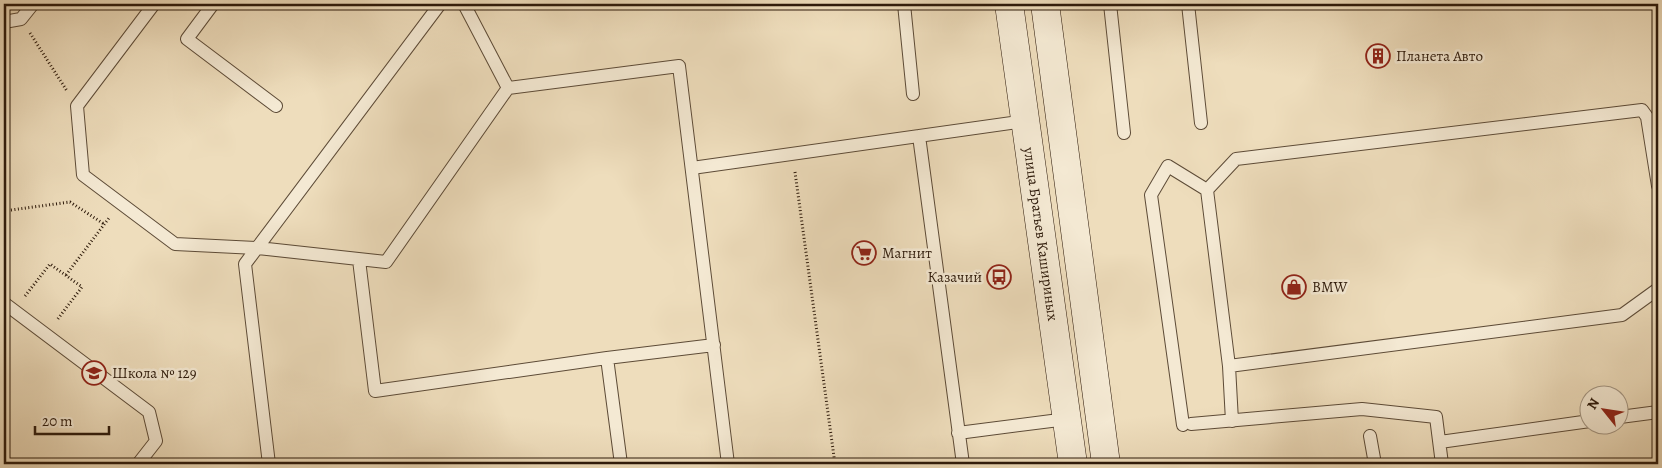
<svg xmlns="http://www.w3.org/2000/svg" width="1662" height="468" font-family="Alegreya,serif">
	<style>
		.lines { fill: none; stroke-linecap: round; stroke-linejoin: round }
		.lane-casing { stroke: #5d4b37; stroke-width: 14 }
		.secondary-casing { stroke: #2d1a0b; stroke-width: 29 }
		.path { stroke: #2d1a0b; stroke-width: 3; stroke-dasharray: 1 2.5; stroke-linecap: butt }
		.lane { stroke: #f4e9d3; stroke-width: 12 }
		.secondary { stroke: #f4e9d3; stroke-width: 28 }
		.labels { text-anchor: middle; stroke-width: 5; stroke-linejoin: round; paint-order: stroke }
		.poi-label { font-size: 15px; fill: #2d1a0b; stroke: #f4e9d3; text-anchor: start }
		.street-label { font-size: 15px; fill: #2d1a0b; stroke: #f4e9d3 }
	</style>
	<rect width="100%" height="100%" fill="#eeddbc"/>
	<filter id="stains"><feTurbulence type="fractalNoise" baseFrequency=".004" numOctaves="4"/><feColorMatrix values="0 0 0 0 .2 0 0 0 0 .09 0 0 0 0 .02 0 0 0 .5 -.17"/></filter>
	<radialGradient id="worn" r=".72"><stop offset=".6" stop-color="#630" stop-opacity="0"/><stop offset="1" stop-color="#630" stop-opacity=".3"/></radialGradient>
	<g class="lines">
		<g class="lane-casing">
			<path id="lane" d="M154,4l-77,102 6,69 92,69 83,4 128,14 122,-174 171,-22 49,398
				M213,4l-26,35 89,67
				M464,4l44,84
				M904,4l9,90
				M1110,4l14,129
				M1188,4l13,119
				M4,22l17,-3 12,-15
				M919,136l44,328
				M692,168l333,-47
				M1207,190l29,-31 406,-49 5,7 11,69
				M359,260l16,131 232,-33 14,106
				M4,303l145,109 7,29 -18,23
				M607,358l107,-13
				M1229,366l393,-51 36,-26
				M1620,417l38,-5
				M1191,424l171,-15 74,8 6,47
				M1183,425l-32,-230 17,-29 39,24 22,176 3,55
				M958,433l109,-14
				M1370,436l5,28
				M1440,442l150,-21
				M269,464l-24,-200 195,-260"/>
		</g>
		<g class="secondary-casing">
			<path id="secondary" d="M1009,4l64,460
				M1045,4l61,460"/>
		</g>
		<path class="path" d="M30,33l37,58
			M795,172l40,292
			M4,211l66,-9 34,22
			M66,275l43,-57
			M25,296l25,-32 32,23 -25,33"/>
		<use href="#lane" class="lane"/>
		<use href="#secondary" class="secondary"/>
	</g>
	<defs>
		<g id="building-ring" transform="scale(1.25)"><circle r="9.5" fill="#f4e9d3" stroke="#8f2418" stroke-width="1.5"/><path d="M-4-6H4V6H1V3H-1V6H-4ZM-2.5-4.3h1.7v1.8h-1.7ZM.8-4.3h1.7v1.8H.8ZM-2.5-1h1.7V.8h-1.7ZM.8-1h1.7V.8H.8Z" fill="#8f2418"/></g>
		<g id="supermarket-ring" transform="scale(1.25)"><circle r="9.5" fill="#f4e9d3" stroke="#8f2418" stroke-width="1.5"/><path d="M-6-5.5h2.5l.6 2H6L4.5 2H-2.5L-4.4-4H-6ZM-1.5 3.2a1.3 1.3 0 1 0 .1 0ZM3 3.2a1.3 1.3 0 1 0 .1 0Z" fill="#8f2418"/></g>
		<g id="bus-ring" transform="scale(1.25)"><circle r="9.5" fill="#f4e9d3" stroke="#8f2418" stroke-width="1.5"/><path d="M-5-6H5V4H4V6H2V4H-2V6H-4V4H-5ZM-3.5-4V0h7V-4ZM-3.5 1.2v1.5H-2V1.2ZM2 1.2v1.5H3.5V1.2Z" fill="#8f2418"/></g>
		<g id="shop-ring" transform="scale(1.25)"><circle r="9.5" fill="#f4e9d3" stroke="#8f2418" stroke-width="1.5"/><path d="M-5-2.5h2.3a2.7 3.5 0 0 1 5.4 0H5L5.5 6h-11ZM-1.5-2.5h3a1.5 2.3 0 0 0-3 0Z" fill="#8f2418"/></g>
		<g id="school-ring" transform="scale(1.25)"><circle r="9.5" fill="#f4e9d3" stroke="#8f2418" stroke-width="1.5"/><path d="M0-5L7-2L0 1L-7-2ZM-4 1L0 2.5L4 1V4Q0 6-4 4Z" fill="#8f2418"/></g>
	</defs>
	<g fill-rule="evenodd">
		<use href="#building-ring" x="1378" y="56"/>
		<use href="#supermarket-ring" x="864" y="253"/>
		<use href="#bus-ring" x="999" y="277"/>
		<use href="#shop-ring" x="1294" y="287"/>
		<use href="#school-ring" x="94" y="373"/>
	</g>
	<g class="labels">
		<g class="poi-label">
			<text x="1396" y="61">Планета Авто</text>
			<text x="882" y="258">Магнит</text>
			<text x="982" y="282" text-anchor="end">Казачий</text>
			<text x="1312" y="292">BMW</text>
			<text x="112" y="378">Школа № 129</text>
		</g>
		<g class="street-label">
			<text transform="translate(1041 234) rotate(82)" y="5">улица Братьев Кашириных</text>
		</g>
	</g>
	<rect width="1662" height="468" fill="none" stroke="#eeddbc" stroke-width="20"/>
	<rect x="5" y="5" width="1652" height="458" fill="none" stroke="#2d1a0b" stroke-width="2.5"/>
	<rect x="10" y="10" width="1642" height="448" fill="none" stroke="#2d1a0b"/>
	<g transform="translate(1604 410) rotate(300)"><circle r="24" fill="#f4e9d3" stroke="#a49683"/>
	<path d="M0-4L9 19L0 12L-9 19Z" fill="#8f2418"/>
	<text y="-8" font-size="14" font-weight="bold" text-anchor="middle" fill="#2d1a0b">N</text>
	</g>
	<path d="M35 426v8h74v-8" fill="none" stroke="#2d1a0b" stroke-width="2.5"/>
	<text x="42" y="426" font-size="15" fill="#2d1a0b" stroke="#f4e9d3" stroke-width="4" paint-order="stroke">20 m</text>
	<rect width="100%" height="100%" filter="url(#stains)"/>
	<rect width="100%" height="100%" fill="url(#worn)"/>
</svg>
